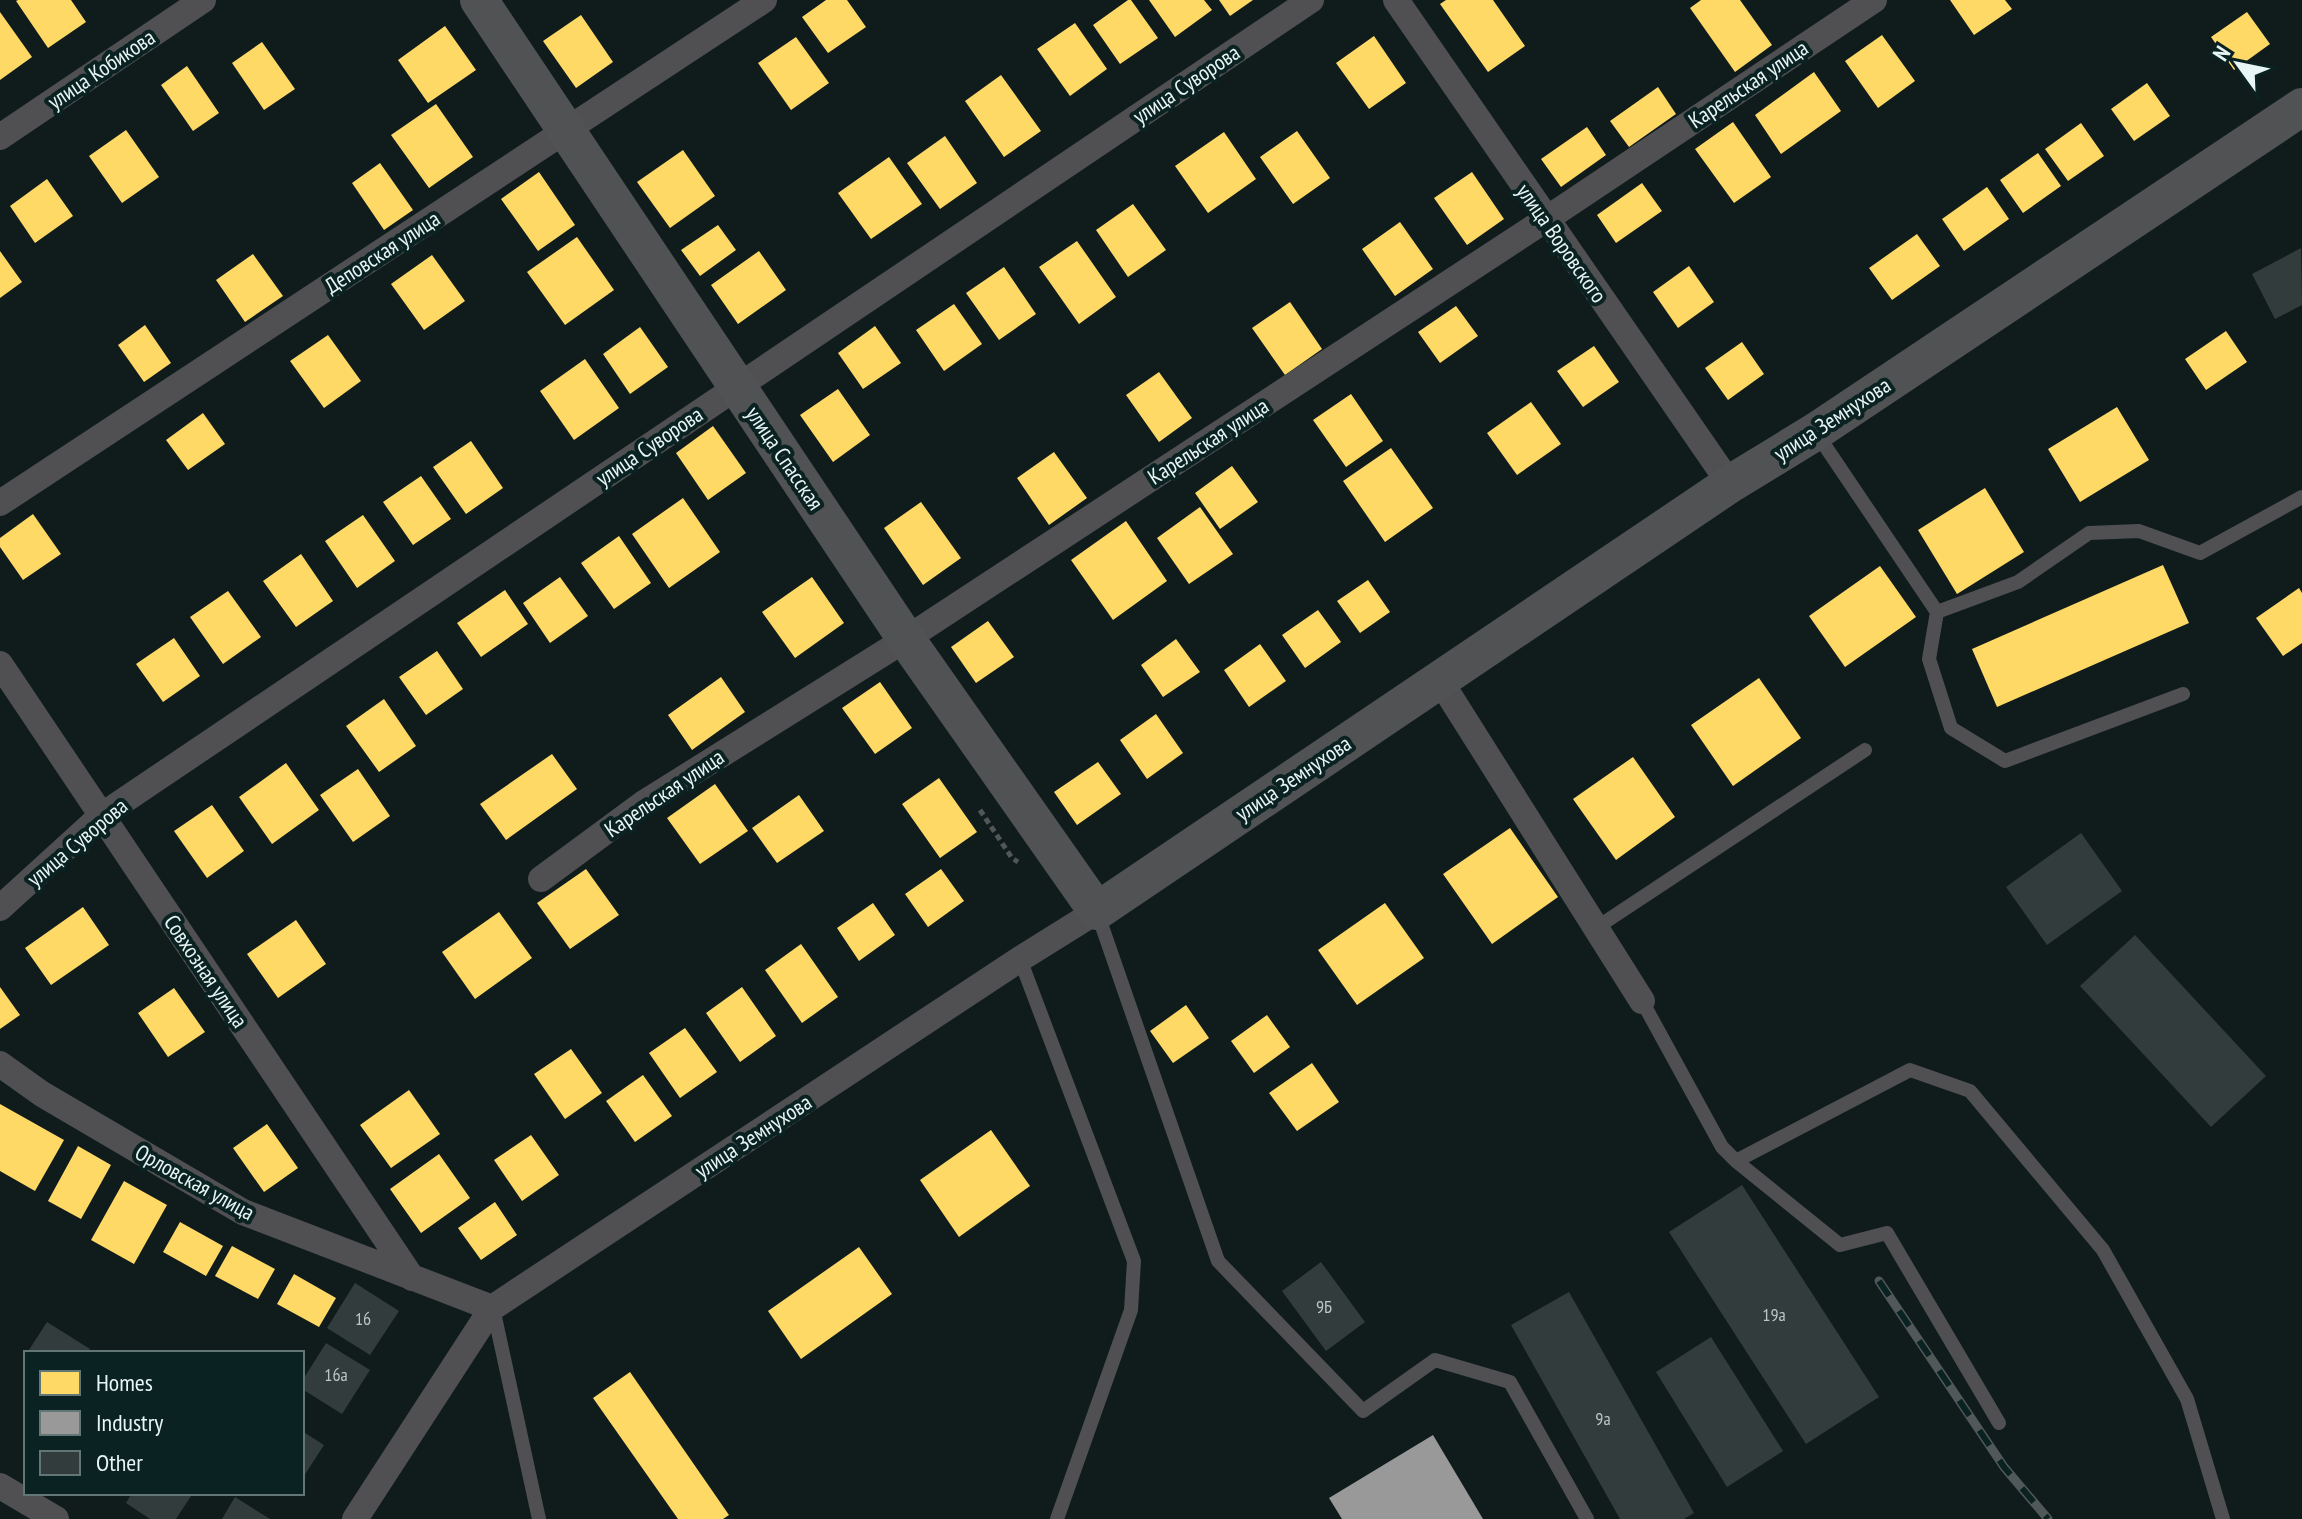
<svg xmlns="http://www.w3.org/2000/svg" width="2302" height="1519" font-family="'PT Sans Narrow',sans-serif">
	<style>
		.homes { fill: #ffd966 }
		.industry { fill: #999 }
		.building { fill: #323c3c }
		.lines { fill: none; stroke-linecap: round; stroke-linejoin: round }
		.path { stroke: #515758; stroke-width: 5; stroke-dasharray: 6 4; stroke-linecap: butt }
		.lane { stroke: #505052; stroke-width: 14 }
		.street { stroke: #505052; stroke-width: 26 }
		.secondary { stroke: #515253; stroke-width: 38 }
		.rail-casing { stroke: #515858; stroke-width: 9 }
		.rail { stroke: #0a2221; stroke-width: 6; stroke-dasharray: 18; stroke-linecap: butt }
		.labels { text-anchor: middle; stroke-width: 8; stroke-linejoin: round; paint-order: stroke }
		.number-label { font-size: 18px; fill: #bac7c6 }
		.street-label { font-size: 22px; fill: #e7f5f4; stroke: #0a2221 }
	</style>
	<rect width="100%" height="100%" fill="#101c1c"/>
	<path class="homes" d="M18,0h53l15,22 -38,26 -32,-47z
		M826,0h21l19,27 -38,26 -26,-36z
		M1128,0h3l27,38 -38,26 -27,-39z
		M1149,0h55l8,10 -37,27z
		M1219,0h34l-23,16z
		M1446,0h47l32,46 -37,26 -48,-68z
		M1701,0h39l32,45 -37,27 -45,-64z
		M1950,0h55l7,9 -38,26z
		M0,12l32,45 -32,23z
		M2247,12l23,32 -36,26 -23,-33z
		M581,15l32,47 -37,26 -33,-47z
		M1075,23l32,46 -37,27 -33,-47z
		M445,26l31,44 -48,33 -30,-43z
		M1882,35l33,46 -37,27 -33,-47z
		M1374,36l32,47 -37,26 -33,-46z
		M796,37l33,46 -38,27 -33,-47z
		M262,42l33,47 -31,21 -32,-47z
		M187,66l32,47 -26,18 -32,-46z
		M1814,72l27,39 -60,43 -26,-39z
		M1001,75l40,56 -37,26 -39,-56z
		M2147,83l23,33 -36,25 -23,-32z
		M1658,87l18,27 -47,33 -19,-26z
		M436,104l37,53 -44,31 -38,-53z
		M1733,122l38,55 -37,26 -39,-54z
		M2081,123l23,33 -36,25 -23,-32z
		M1587,127l19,28 -45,32 -20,-28z
		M126,130l33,47 -37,26 -33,-47z
		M1297,131l33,47 -37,26 -33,-47z
		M1224,132l32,47 -48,34 -33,-47z
		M945,136l32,47 -37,26 -33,-46z
		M683,150l32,46 -45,32 -33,-46z
		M2038,153l23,33 -38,27 -23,-33z
		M889,157l33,47 -51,35 -33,-46z
		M380,163l33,47 -29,20 -32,-47z
		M539,172l36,53 -37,26 -37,-52z
		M1472,172l32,47 -37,26 -33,-47z
		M47,179l26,37 -38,27 -25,-37z
		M1642,183l20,28 -46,32 -19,-28z
		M1987,187l22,32 -45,32 -22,-32z
		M1133,204l33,46 -38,27 -32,-47z
		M1400,222l33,47 -38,27 -33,-47z
		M718,225l18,25 -36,26 -19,-26z
		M1917,234l23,32 -48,34 -23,-32z
		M577,237l37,53 -49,35 -38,-53z
		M1077,241l39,56 -37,27 -40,-57z
		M0,251l22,31 -22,16z
		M759,251l27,39 -48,34 -27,-39z
		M253,254l30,42 -38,26 -29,-42z
		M432,255l33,46 -41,29 -33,-46z
		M1689,266l25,36 -36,26 -25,-36z
		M1004,267l32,47 -37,26 -33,-47z
		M1290,302l32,47 -37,26 -33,-47z
		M954,304l28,40 -38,27 -28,-41z
		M1456,306l22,30 -38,27 -22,-31z
		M145,325l26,38 -27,19 -26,-37z
		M875,326l26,37 -38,26 -25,-36z
		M640,327l28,40 -38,27 -27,-40z
		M2226,331l21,31 -41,28 -21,-31z
		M328,335l33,46 -37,27 -34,-47z
		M1742,342l22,32 -36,26 -23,-32z
		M1594,346l25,36 -36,25 -26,-36z
		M585,359l34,49 -45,32 -34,-49z
		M1159,372l33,46 -33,24 -33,-47z
		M838,389l32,46 -37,27 -33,-47z
		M1351,394l32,47 -37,26 -33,-47z
		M1531,402l30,42 -44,31 -30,-42z
		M2117,407l32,53 -69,42 -32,-53z
		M203,413l22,31 -37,26 -22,-30z
		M713,426l33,47 -38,27 -32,-47z
		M471,441l32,47 -37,26 -33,-47z
		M1391,448l42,60 -48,34 -42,-61z
		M1054,452l33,46 -38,27 -32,-47z
		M1232,466l26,36 -38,27 -25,-36z
		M421,476l30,43 -38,26 -30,-43z
		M1985,488l39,64 -67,42 -39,-64z
		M683,498l37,54 -51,36 -37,-54z
		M921,502l40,56 -38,27 -39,-57z
		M1200,507l33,47 -44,30 -32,-46z
		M33,514l28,40 -38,26 -23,-33v-9z
		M363,515l32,46 -38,27 -32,-47z
		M1126,521l41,60 -54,39 -42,-60z
		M619,536l32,47 -37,26 -33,-46z
		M301,554l32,47 -37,26 -33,-46z
		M2163,565l26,58 -192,84 -25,-58z
		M1880,566l36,51 -71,50 -36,-51z
		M560,577l28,39 -38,27 -27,-40z
		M812,577l32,46 -49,35 -33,-46z
		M1368,580l22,32 -30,21 -23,-32z
		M2299,588l3,5v50l-19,13 -27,-38z
		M505,590l23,34 -47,33 -24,-34z
		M228,591l33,46 -38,27 -33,-47z
		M1318,610l23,32 -36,26 -23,-33z
		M988,621l26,36 -38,26 -25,-36z
		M174,638l26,38 -37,26 -27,-38z
		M1176,639l24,33 -37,25 -22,-32z
		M1260,644l26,37 -37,26 -25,-37z
		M437,651l26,38 -37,26 -27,-38z
		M721,677l24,35 -53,38 -24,-35z
		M1759,678l42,60 -68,48 -42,-61z
		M880,682l32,46 -37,26 -33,-46z
		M384,699l32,47 -37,26 -33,-46z
		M1156,714l27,39 -36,26 -27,-39z
		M552,754l25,35 -71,51 -26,-36z
		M1633,757l42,60 -59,43 -43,-61z
		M1098,762l23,32 -44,31 -23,-33z
		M286,763l33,47 -47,34 -33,-47z
		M358,769l32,47 -37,26 -33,-47z
		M939,778l38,54 -37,26 -38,-54z
		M715,784l33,47 -48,33 -33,-46z
		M799,795l25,36 -47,32 -25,-35z
		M212,805l32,46 -37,27 -33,-47z
		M1510,828l48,69 -66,47 -49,-70z
		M586,869l33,46 -49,34 -33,-46z
		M941,869l23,32 -36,26 -23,-33z
		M873,903l22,32 -36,26 -22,-33z
		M1385,903l39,55 -67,47 -39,-55z
		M83,907l26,38 -58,40 -26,-37z
		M499,912l33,46 -57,41 -33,-47z
		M296,920l30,44 -48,34 -31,-44z
		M801,944l37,53 -36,26 -37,-53z
		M0,987l20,28 -20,14z
		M742,987l34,49 -36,26 -34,-49z
		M174,988l31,44 -37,25 -30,-44z
		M1186,1005l23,33 -36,25 -23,-32z
		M1267,1015l23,32 -36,26 -23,-32z
		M685,1028l32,44 -37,26 -31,-45z
		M571,1049l31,44 -37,26 -31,-45z
		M1312,1063l27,39 -42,29 -28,-38z
		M643,1075l29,41 -37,26 -29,-41z
		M409,1090l31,44 -49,34 -31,-43z
		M0,1104l64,36 -29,51 -35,-20z
		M267,1124l31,44 -34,24 -31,-44z
		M991,1130l39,56 -71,51 -39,-57z
		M531,1135l28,40 -37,26 -28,-41z
		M78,1146l33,19 -30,54 -33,-18z
		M439,1154l31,44 -49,35 -31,-44z
		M124,1181l43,24 -33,59 -43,-24z
		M495,1202l22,33 -36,25 -23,-32z
		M180,1222l43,24 -17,30 -43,-24z
		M232,1246l43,23 -17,30 -43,-23z
		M859,1247l33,47 -91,65 -33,-48z
		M294,1274l42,24 -17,29 -42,-23z
		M630,1372l99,143 -6,4h-45l-85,-121z"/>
	<path class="industry" d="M1433,1435l50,84h-141l-13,-21z"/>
	<path class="building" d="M2301,248l1,57 -27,14 -23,-45z
		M2081,833l41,58 -75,54 -41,-58z
		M2135,935l131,141 -55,51 -131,-141z
		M1742,1185l137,212 -73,47 -137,-212z
		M1321,1262l44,60 -39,29 -44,-60z
		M355,1283l44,28 -29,44 -43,-27z
		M1569,1292l125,221 -10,6h-64l-109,-194z
		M47,1322l43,27 -3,4h-60z
		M1711,1337l72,114 -56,36 -71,-115z
		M326,1343l44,27 -28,44 -40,-25v-8z
		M302,1431l22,14 -22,34z
		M132,1493h61l-17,26h-26l-24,-16z
		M235,1497l35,22h-48z"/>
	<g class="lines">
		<path class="path" d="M980,810l32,48 6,4"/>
		<path class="lane" d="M1817,434l120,178 81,-30 71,-49 50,-2 61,22 102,-56
			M1937,612l-8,47 22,69 54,33 178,-67
			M1097,912l121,349 145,150 72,-51 75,22 77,137
			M1596,928l269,-178
			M1020,959l114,302 -3,49 -74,209
			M1642,1001l80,146 14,14 104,84 47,-12 112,190
			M1736,1161l174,-91 60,21 133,159 84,149 36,120
			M493,1308l46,211"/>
		<path class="street" d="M1396,0l334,484
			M0,137l203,-137
			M0,503l764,-503
			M0,664l412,614
			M1439,679l203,322
			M541,879l103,-76 262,-164 639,-419 329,-220
			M0,908l101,-92 1210,-816
			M0,1064l42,30 201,118 249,96
			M0,1486l56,33
			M355,1519l137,-211 528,-349 77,-48"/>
		<path class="secondary" d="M479,0l427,639 191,272 633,-427 85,-52 487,-325"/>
		<g class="rail-casing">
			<path id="rail" d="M1879,1281l125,186 44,52"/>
		</g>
		<use href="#rail" class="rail"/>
	</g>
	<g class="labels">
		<g class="number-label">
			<text x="1324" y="1313">9Б</text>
			<text x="1774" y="1321">19а</text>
			<text x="363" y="1325">16</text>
			<text x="336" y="1381">16а</text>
			<text x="1603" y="1425">9а</text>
		</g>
		<g class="street-label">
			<text transform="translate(101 69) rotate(-34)" y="8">улица Кобикова</text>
			<text transform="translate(1186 84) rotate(-34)" y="8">улица Суворова</text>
			<text transform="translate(1748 84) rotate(-34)" y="8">Карельская улица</text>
			<text transform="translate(1562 243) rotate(55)" y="8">улица Воровского</text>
			<text transform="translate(382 252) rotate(-33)" y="8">Деповская улица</text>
			<text transform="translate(1832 419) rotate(-33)" y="8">улица Земнухова</text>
			<text transform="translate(1208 441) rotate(-33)" y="8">Карельская улица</text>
			<text transform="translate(649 446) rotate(-34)" y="8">улица Суворова</text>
			<text transform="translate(785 458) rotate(56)" y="8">улица Спасская</text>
			<text transform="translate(1293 778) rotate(-34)" y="8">улица Земнухова</text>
			<text transform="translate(664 793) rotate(-34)" y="8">Карельская улица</text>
			<text transform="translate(77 842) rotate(-40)" y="8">улица Суворова</text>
			<text transform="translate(206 971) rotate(56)" y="8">Совхозная улица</text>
			<text transform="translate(753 1136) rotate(-33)" y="8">улица Земнухова</text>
			<text transform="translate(195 1182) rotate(29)" y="8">Орловская улица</text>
		</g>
	</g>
	<rect x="24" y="1351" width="280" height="144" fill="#0a2221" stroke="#627675" stroke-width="2"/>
	<rect x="40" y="1371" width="40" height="24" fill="#ffd966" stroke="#627675" stroke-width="2"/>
	<text x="96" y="1391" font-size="24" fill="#e7f5f4">Homes</text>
	<rect x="40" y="1411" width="40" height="24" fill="#999999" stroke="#627675" stroke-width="2"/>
	<text x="96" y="1431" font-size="24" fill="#e7f5f4">Industry</text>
	<rect x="40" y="1451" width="40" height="24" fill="#323c3c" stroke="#627675" stroke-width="2"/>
	<text x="96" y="1471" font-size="24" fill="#e7f5f4">Other</text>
	<g transform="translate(2238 64) rotate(303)" stroke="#0a2221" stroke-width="6" paint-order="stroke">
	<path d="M0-6L14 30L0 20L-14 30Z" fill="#e7f5f4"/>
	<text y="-12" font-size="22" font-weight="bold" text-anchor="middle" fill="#e7f5f4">N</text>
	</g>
</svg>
